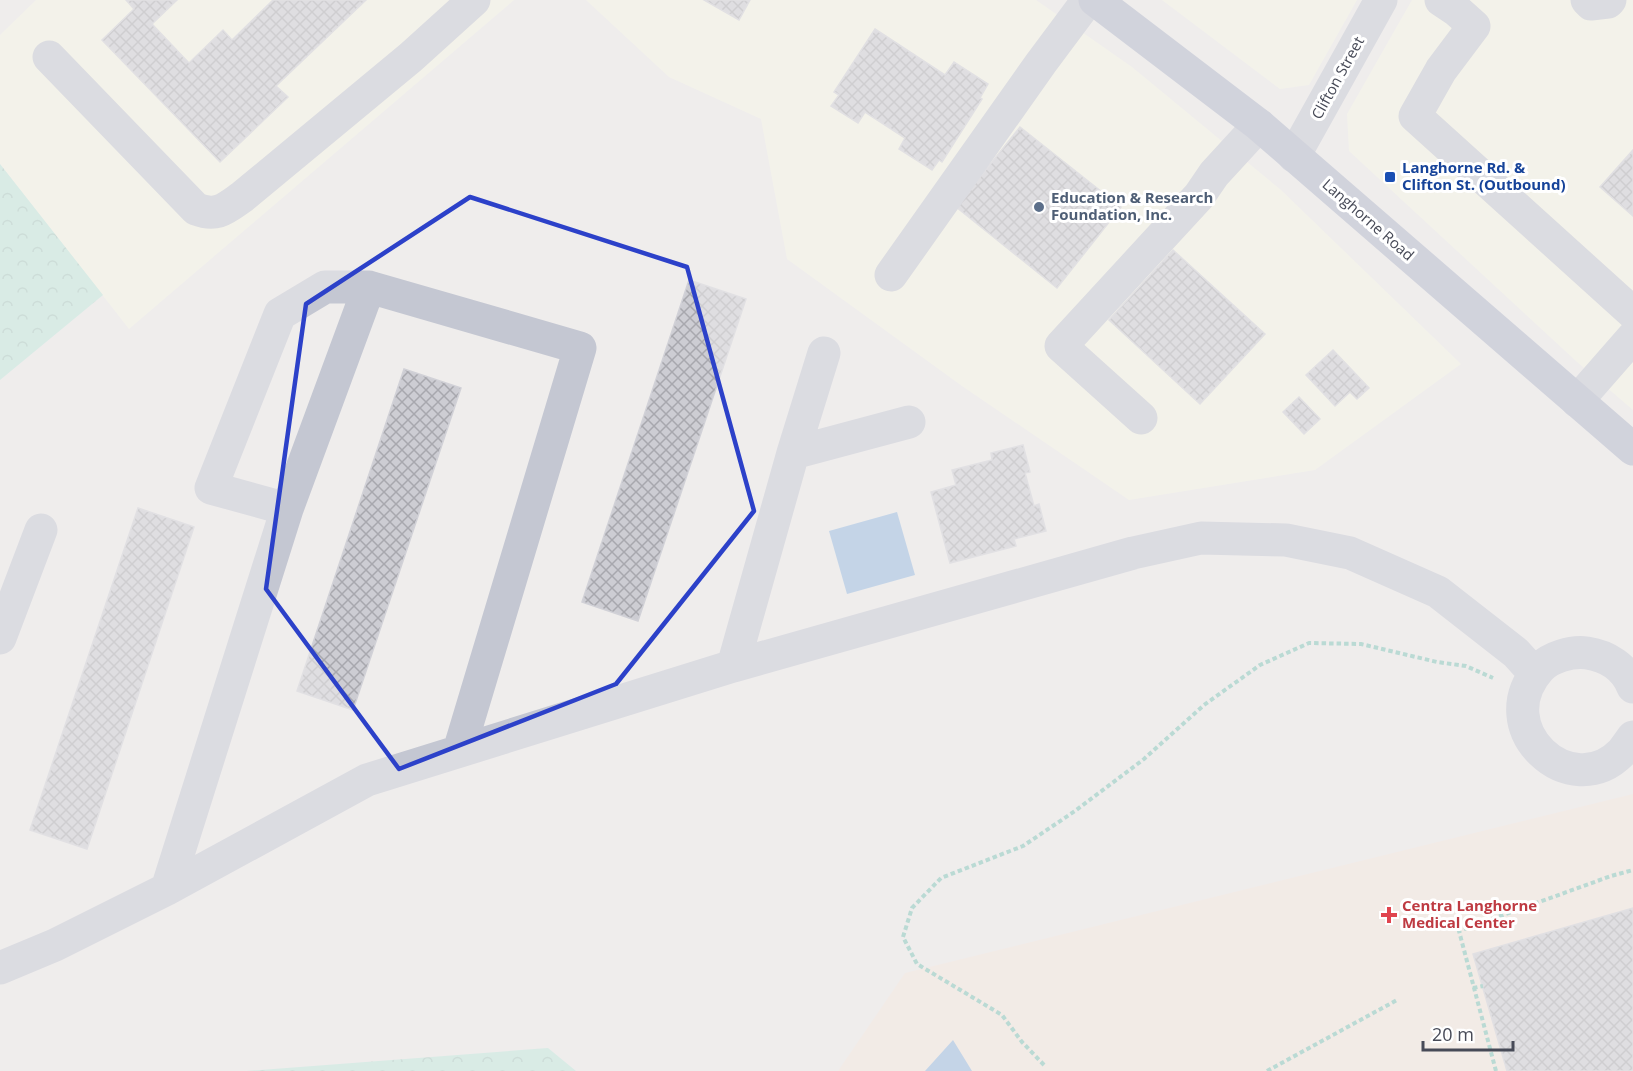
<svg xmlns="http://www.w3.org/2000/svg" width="1633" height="1071" font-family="'Open Sans',sans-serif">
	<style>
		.commercial { fill: #f9f9e6 }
		.medical { fill: #f7e8de }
		.forest { fill: url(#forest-crowns) }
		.water { fill: #90b7e1 }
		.building { fill: url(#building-cross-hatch); stroke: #d1d1d7; stroke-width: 1.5 }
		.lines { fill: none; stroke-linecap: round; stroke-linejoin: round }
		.path { stroke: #7ac3b5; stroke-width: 4; stroke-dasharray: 4.5 3; stroke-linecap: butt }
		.minor { stroke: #c4c7d2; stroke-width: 33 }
		.major { stroke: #aeb4c8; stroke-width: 33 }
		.marked { fill: none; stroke: #2c41c9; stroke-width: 4.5; stroke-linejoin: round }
		.transit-dot { fill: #1a4fb4; stroke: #fff; stroke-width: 2 }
		.service-dot { fill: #5c6f8a; stroke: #fff; stroke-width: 2 }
		.health-dot { fill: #e0444e; stroke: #fff; stroke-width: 2 }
		.labels { text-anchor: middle; stroke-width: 6; stroke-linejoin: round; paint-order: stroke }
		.street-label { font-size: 15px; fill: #474a57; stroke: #fff }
		.transit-label { font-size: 15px; font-weight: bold; fill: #164399; stroke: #fff; text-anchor: start }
		.service-label { font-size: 15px; font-weight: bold; fill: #4e5e75; stroke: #fff; text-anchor: start }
		.health-label { font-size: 15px; font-weight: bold; fill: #be3a42; stroke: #fff; text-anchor: start }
	</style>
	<defs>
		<pattern id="forest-crowns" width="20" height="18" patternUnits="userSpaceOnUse" patternTransform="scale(1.5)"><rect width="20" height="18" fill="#bee9dc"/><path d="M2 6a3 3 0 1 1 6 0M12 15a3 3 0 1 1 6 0" fill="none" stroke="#a5c9bf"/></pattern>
		<pattern id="building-cross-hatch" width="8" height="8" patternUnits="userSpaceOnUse" patternTransform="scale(1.5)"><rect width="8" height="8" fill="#cdcdd3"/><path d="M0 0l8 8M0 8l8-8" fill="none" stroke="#a8a8ae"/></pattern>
	</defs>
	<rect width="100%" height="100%" fill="#efedec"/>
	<path class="commercial" d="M36,0h478l-385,329 -129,-165v-129z
		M586,0h450l96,67 149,123 180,174 -146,106 -186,30 -167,-114 -175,-127 -26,-140 -92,-42z
		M1162,0h195l-48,85 -29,4z
		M1412,0h221v410l-57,-49 -227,-210 -2,-37z"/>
	<path class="medical" d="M1633,794v277h-795l67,-98z"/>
	<path class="forest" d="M0,164l103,131 -103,85z
		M548,1048l28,23h-330z"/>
	<path class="water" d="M897,512l18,63 -68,19 -18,-63z
		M953,1040l19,31h-47z"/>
	<path class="building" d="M126,0h51l-25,24 37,39 34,-33 9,10 41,-40h93l-90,86 12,11 -68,65 -118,-122 32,-31z
		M704,0h46l-11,20z
		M875,29l70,46 9,-13 34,22 -8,14 2,1 -40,63 -3,-2 -7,10 -33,-21 6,-11 -40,-26 -7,11 -27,-17 8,-11 -5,-3z
		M1020,127l101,80 -64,81 -101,-81z
		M1633,150v66l-33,-29z
		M1173,250l92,84 -65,70 -91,-84z
		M689,280l57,19 -108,322 -56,-19z
		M1333,350l36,38 -12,11 -7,-7 -15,14 -29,-31z
		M404,369l57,19 -108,322 -56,-19z
		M1299,397l21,22 -16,15 -21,-22z
		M1023,445l7,27 -5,1 9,33 5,-2 7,27 -32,8 2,7 -66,17 -19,-71 25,-7 -4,-15 40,-10 -1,-7z
		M138,508l56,19 -107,322 -57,-19z
		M1633,908v163h-126l-34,-117z"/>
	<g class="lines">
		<path class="path" d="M1473,988l10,-2
			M1044,1065l-22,-23 -20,-27 -85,-51 -14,-27 9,-29 29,-30 82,-32 52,-35 69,-52 60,-54 56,-40 49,-22 52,1 76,18 29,4 27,12
			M1267,1071l130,-71
			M1496,1071l-37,-140 152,-55 22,-6"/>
		<path class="minor" d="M1441,0l15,10 18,16 -33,44 -26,46 218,197
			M1587,0l4,4 17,-2 2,-2
			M49,57l147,152c21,8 29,0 46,-12l169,-140 63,-57
			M1294,156l87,-156
			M891,275l150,-212 47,-63
			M1577,401l56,-64
			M1141,418l-80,-72 138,-150 15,-22 45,-49
			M793,453l116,-31
			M287,509l-76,-21 69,-174 45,-27h44
			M0,638l41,-108
			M733,666l60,-213 31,-100
			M1633,687c-8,-20 -26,-31 -46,-34 -16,-2 -36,4 -47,15 -54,60 31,137 82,84 4,-5 8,-11 11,-15
			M167,889l120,-380 82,-222 211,61 -121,403
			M0,968l55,-23 112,-56 200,-109 366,-114 400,-113 68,-15 85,2 64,13 88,39 78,61 19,21"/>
		<path class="major" d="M1095,0l164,125 374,324"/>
	</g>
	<path d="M0 0H1633V1071H0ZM470,197l217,70 67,244 -138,173 -217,85 -133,-180 40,-285z" fill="#efedec" fill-opacity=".55" fill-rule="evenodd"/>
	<path class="marked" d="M470,197l217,70 67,244 -138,173 -217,85 -133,-180 40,-285z"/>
	<rect class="transit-dot" x="1384" y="171" width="12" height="12" rx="3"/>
	<circle class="service-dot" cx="1039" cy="207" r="6"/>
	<path class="health-dot" d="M1386 906h6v6h6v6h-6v6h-6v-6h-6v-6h6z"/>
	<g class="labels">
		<g class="street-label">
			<text transform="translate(1338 78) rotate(-61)" y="5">Clifton Street</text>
			<text transform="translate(1368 220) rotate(41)" y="5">Langhorne Road</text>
		</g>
		<g class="transit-label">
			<text x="1402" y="173">Langhorne Rd. &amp;<tspan x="1402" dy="17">Clifton St. (Outbound)</tspan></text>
		</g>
		<g class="service-label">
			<text x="1051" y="203">Education &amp; Research<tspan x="1051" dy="17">Foundation, Inc.</tspan></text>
		</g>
		<g class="health-label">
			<text x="1402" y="911">Centra Langhorne<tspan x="1402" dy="17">Medical Center</tspan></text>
		</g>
	</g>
	<path d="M1423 1041v9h90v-9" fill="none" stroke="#474a57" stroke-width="3"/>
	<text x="1432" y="1041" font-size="18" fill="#474a57" stroke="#ffffff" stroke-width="4.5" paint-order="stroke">20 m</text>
</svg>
